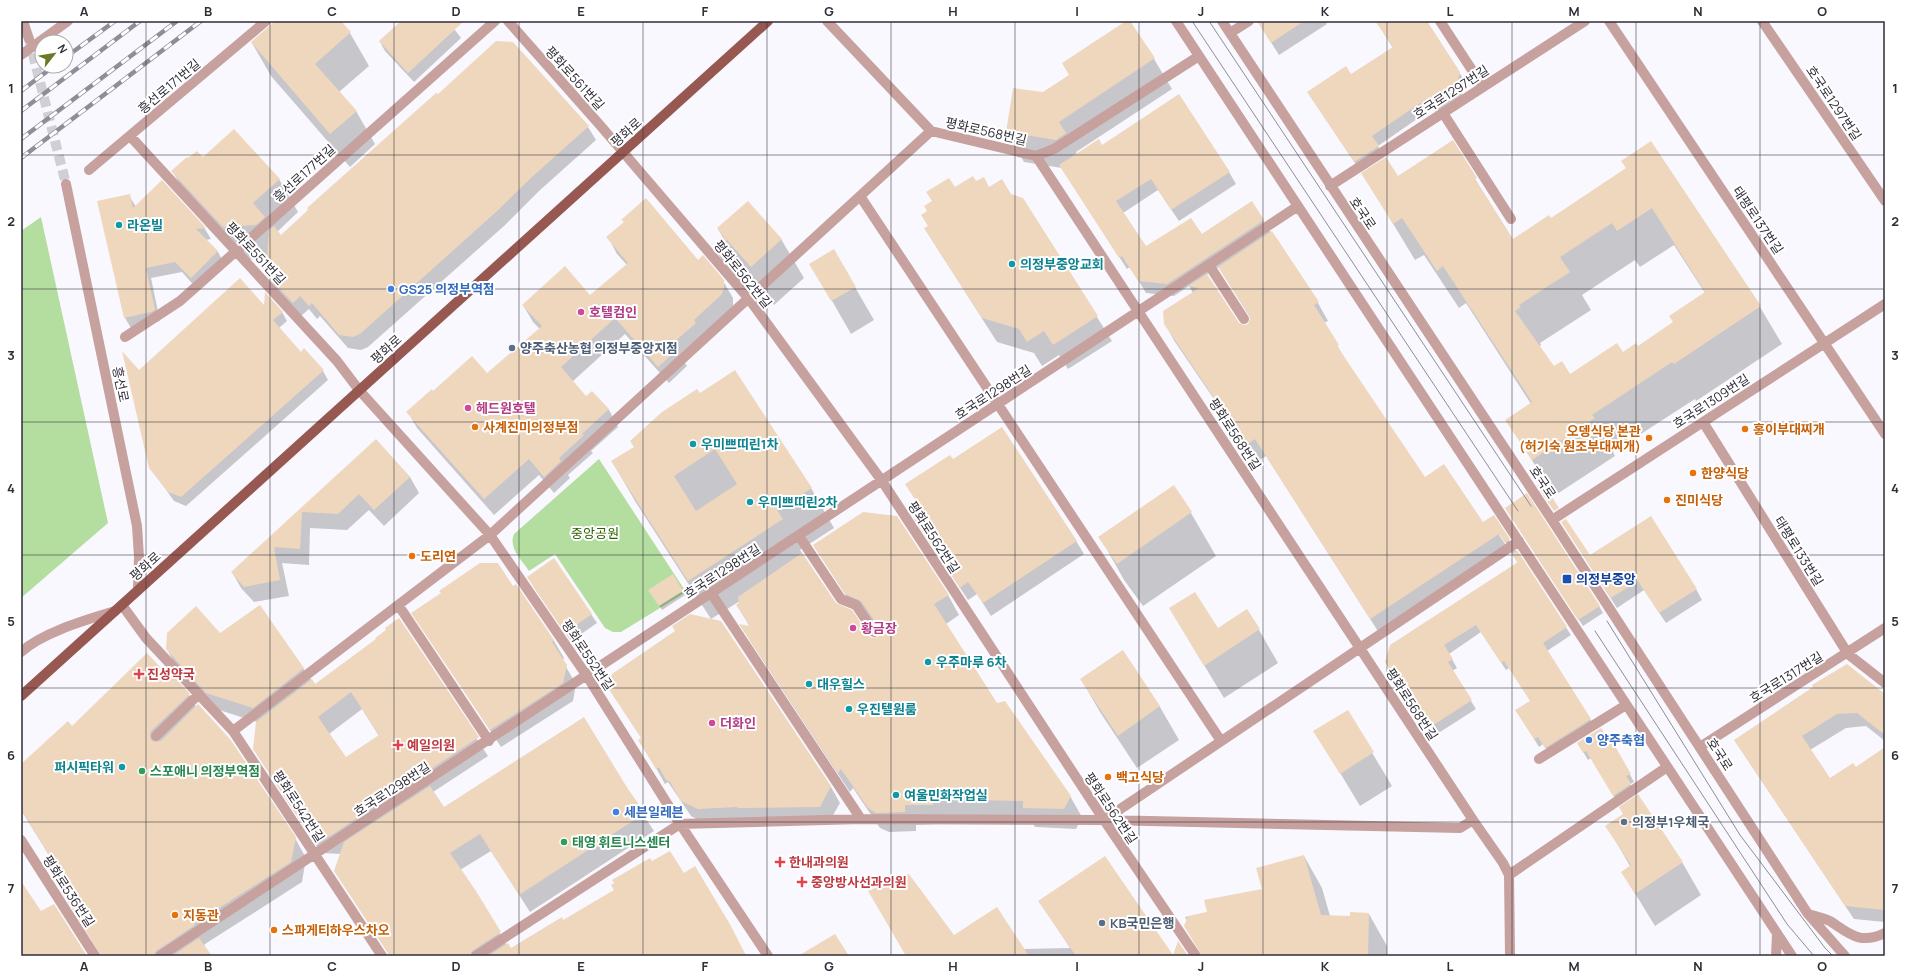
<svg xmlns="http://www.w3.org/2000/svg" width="1906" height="977" font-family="Manrope,'Noto Sans KR',sans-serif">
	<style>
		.green { fill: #b4dda0 }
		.shadow { fill: #0003; fill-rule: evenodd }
		.building { fill: #efd7be; fill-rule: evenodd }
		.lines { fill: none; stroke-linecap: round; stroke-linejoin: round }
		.minor-tunnel { stroke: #d1cfd6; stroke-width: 10; stroke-dasharray: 10 5; stroke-linecap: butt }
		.minor { stroke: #c6a19d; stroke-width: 10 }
		.major { stroke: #975851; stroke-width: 10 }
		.tram { stroke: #8f8d95; stroke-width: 1 }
		.rail-casing { stroke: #8f8d95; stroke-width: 4.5 }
		.rail { stroke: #fff; stroke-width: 3; stroke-dasharray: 9; stroke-linecap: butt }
		.grid { fill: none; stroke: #302d38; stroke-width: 1; stroke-opacity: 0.55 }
		.culture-dot { fill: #0f9aa8; stroke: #fff; stroke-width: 1.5 }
		.shop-dot { fill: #3f7fe0; stroke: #fff; stroke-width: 1.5 }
		.hotel-dot { fill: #d1479c; stroke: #fff; stroke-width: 1.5 }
		.service-dot { fill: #5c6f8a; stroke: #fff; stroke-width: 1.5 }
		.food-dot { fill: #e8710a; stroke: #fff; stroke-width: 1.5 }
		.transit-dot { fill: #1a4fb4; stroke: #fff; stroke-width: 1.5 }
		.health-dot { fill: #e0444e; stroke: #fff; stroke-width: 1.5 }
		.leisure-dot { fill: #2e9e5b; stroke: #fff; stroke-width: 1.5 }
		.labels { text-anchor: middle; stroke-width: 4; stroke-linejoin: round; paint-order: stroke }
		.street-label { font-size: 13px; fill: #302d38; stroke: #fff }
		.culture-label { font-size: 13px; font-weight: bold; fill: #0d838f; stroke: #fff; text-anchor: start }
		.shop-label { font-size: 13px; font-weight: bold; fill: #366cbe; stroke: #fff; text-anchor: start }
		.hotel-label { font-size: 13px; font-weight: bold; fill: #b23c85; stroke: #fff; text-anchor: start }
		.service-label { font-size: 13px; font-weight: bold; fill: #4e5e75; stroke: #fff; text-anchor: start }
		.food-label { font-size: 13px; font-weight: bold; fill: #c56008; stroke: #fff; text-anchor: start }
		.park-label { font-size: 13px; fill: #2d6000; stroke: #fff }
		.transit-label { font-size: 13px; font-weight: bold; fill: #164399; stroke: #fff; text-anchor: start }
		.health-label { font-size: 13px; font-weight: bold; fill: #be3a42; stroke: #fff; text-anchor: start }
		.leisure-label { font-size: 13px; font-weight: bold; fill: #27864d; stroke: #fff; text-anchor: start }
		.neatline { fill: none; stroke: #302d38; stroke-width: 1.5 }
		.grid-label { font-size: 13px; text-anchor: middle; font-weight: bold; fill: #302d38 }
	</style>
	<rect width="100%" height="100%" fill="#f9f8fe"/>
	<path class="green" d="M41,217l67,306 -87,75v-367z
		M599,459l87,133 -65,40h-8l-8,-4 -50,-74 -26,17c-7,-11 -21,-23 -15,-37z"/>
	<path class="shadow" d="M277,21h63l10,12 19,33 -30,26 17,19 19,33 -25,23 -79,-91 -19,-33z
		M402,21h46l13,17 -47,44 -29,-31 -5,-9z
		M1127,21h2l25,38 18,30 -96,63 1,3 25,-9 127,26 7,12 -57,37 -21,-31 -35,23 22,35 56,-13 50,-33 67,101 10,18 -4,2 24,41 76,115 58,45 11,-8 78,119 -24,16 48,76 -45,28 -7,-11 -4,3 -18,-29 10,-17 -22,-33 -3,2 -25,-38 -32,22 8,14 -5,3 24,38 -39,25 -24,-38 -4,2 -18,-27 127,-108 -8,-12 -129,85 -115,-180 -9,6 -82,-120 -10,-18 28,-31 -4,-7 -15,10 -28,-3 -16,-26 -3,2 -65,-101 -38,-6 -17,-30 36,-39 27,-18zM1219,267l32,52 -2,6 -5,2 -6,-4 -32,-48zM1499,535h2l7,11 -1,1z
		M1262,21h63l2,3 -48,31 -12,-19z
		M1382,21h44l40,62 -5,14 -25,16 -3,-5 -55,38 6,11 -23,15 -53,-80 43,-16 42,-28 -9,-14z
		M588,127l8,13 -57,51 -35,35 -136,121 -7,3 -13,-2 -28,-32 -3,3 -8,-10 -8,7 -26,-28 -8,-14 1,-16 -25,2 -51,-55 -19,-33 29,-13 77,20 19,33 -21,20 4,4z
		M1452,142l61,98 38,-21 76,-50 23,-26 110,164 22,37 -86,57 -1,-2 -82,53 2,4 -61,40 -47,-76 24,-16 -65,-101 -7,5 -35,-53 -9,5 -52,-86 35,3zM1674,245l31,48 -31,29 -37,25 -67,28 -16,-8 -15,-20 2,-2 -1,-2 51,-33 -9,-15 53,-35 5,7z
		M162,182l43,47 6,10 -6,1 13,12 6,11 -27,26 -15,-17 -31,6 9,43 -29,7 -6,-10 4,-123 7,12z
		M976,183l47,16 89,142 -44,28 -9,-14 -17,11 -8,-13 -37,-11 -72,-113 4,-2v-16l25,-22z
		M718,229l63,10 23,39 -30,27 -26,-29 -1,22 -10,-12 -23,-39 10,-8z
		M608,237l90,24 25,20 10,17v8l-50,54 4,6 -18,17 -44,-49 -53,48 14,16 6,-6 17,18 9,17 -27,24 2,2 -25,22 2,3 -16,15 -15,-18 -45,40 -77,-87 -9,-16 25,-20 54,-17 53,-46 -7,-7 -10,-17 67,-9 37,-31 -10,-11z
		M834,251l40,69 -23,14 -40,-70z
		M265,308l17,4 5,9 -8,7 21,25 4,-3 19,21 5,9 -142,126 -12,-5 -24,-34z
		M700,394l111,94 23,40 -34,22 35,53 33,34 6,3 4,-2 3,-7 -7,-10 -16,-7 -44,-68 134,49 11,20 -13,9 50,80 74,92 12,21 -6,12 -41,-2 -4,-7 -115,5v6l-27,1 -9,-4 -27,-40 -3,4 -98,-148 -11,-19 9,2 -13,-22 3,-1v-3l-29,18 -76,-118 -23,-40 23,-14z
		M376,440l34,37 9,16 -35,33 -15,-16 -22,20 -37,-2 -1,37 -27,-2 7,33 -35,6 -13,-14 -9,-16z
		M953,460l123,81 8,13 -93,62 -14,-22 -9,6 -45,-68 7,-10z
		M1173,487l18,26 25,43 -73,50 -19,-26 -24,-43z
		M1510,515l89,91 4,7 -20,13z
		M1568,532l22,24 106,33 6,11 -36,23 -22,-33 -27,18z
		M554,559l43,64 -26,18 -38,-55z
		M672,576l13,19 -23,15 -10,-16z
		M516,586l38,55 10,17 -2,2 14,24 -3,17 -72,46 -88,-134z
		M259,606l56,79 62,-46 22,-19 89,136 -55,36 11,16 183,-18 27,41 -124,81 -39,-61 -31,19 47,75 5,4 51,-27 52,-32 37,-27 32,11 46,52 15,28 6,2h-361l-55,-85 6,-17 -20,-1 -67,-104 3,-27 -41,-13 -40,-43 -9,-17 53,-15zM362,709l17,27 -33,23 -17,-25z
		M1218,629l41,1 19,33 -54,35 -34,-56z
		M1122,651l38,56 19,33 -42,28 -37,-56 -19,-33z
		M165,673l24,22 7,12 99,131 11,20 -4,24 -97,62 -1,2 7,10h-108l-30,-62 -52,-84v-44l51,-39z
		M1815,687l70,9v45l-19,-15 -20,2 -36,22 19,30 26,-12 30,-20v174l-31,-3 -119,-178z
		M1347,711l45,75 -32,20 -45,-75z
		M640,740l191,47 9,16 -11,19 -122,3 -16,-9 -23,-34 -3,2z
		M1611,740l23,42 -4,2 5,8 -17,11 -27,-45 -3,2 -10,-17z
		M1607,826l75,36 19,33 -46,31 -33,-54 8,-6z
		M1304,856l18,32 8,28 21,1 18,-3 18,32v10h-179l-23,-39 23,-4 55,-23z
		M1040,902l133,54h-266l46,-20 70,13 47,-1z"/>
	<path class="building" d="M275,21h66l10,11 -36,32 42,47 -27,23 -79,-92z
		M401,21h63l-56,52 -29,-32z
		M1126,21h4l25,37 -96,64 7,11 -10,7 -50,-8 7,-44 30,4 26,-17 -7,-12z
		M1257,21h47l-33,22z
		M1375,21h52l33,51 -4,15 -26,17 -4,-5 -54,37 7,10 -25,16 -47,-70 39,-26 5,8 42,-27z
		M496,41l17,1 76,84 -57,51 -36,35 -136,122 -7,3 -14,-2 -27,-32 -3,3 -9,-10 -7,7 -27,-29 3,-44 5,-4 7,9 27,-25 -1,-2 129,-115 2,1z
		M1179,94l51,78 -59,38 -20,-31 -35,22 30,45 45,-28 11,16 50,-33 12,19 -97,64 -29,-3 -16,-25 -3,2 -60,-93 40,-26 3,6z
		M234,129l46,50 -27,24 12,14 -9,8 -33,2 -52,-56 16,-14 1,1 9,-7 6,6z
		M1453,140l24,38 -2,1 38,60 36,-24 2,3 75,-50 -5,-7 30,-20 110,165 -87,58 -2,-2 -80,53 3,3 -63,42 -27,-40 27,-18 -89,-136 -6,5 -35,-53 -9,6 -32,-51 25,-16 12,19zM1652,208l53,84 -36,24 4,6 -35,24 -2,-3 -13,9 -6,-9 -47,31 -8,-13 -8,5 -39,-55 6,-4 -2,-2 51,-33 -10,-15 52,-34 5,8z
		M973,176l3,5 8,-4 5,10 13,-8 9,15 12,4 75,118 -45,29 -9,-14 -17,11 -8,-13 -37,-11 -58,-90 4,-2 -7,-11 6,-4 -3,-5 8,-5 -6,-9 23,-14 6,9z
		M162,180l44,48 -10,1 22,22 -27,27 -16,-16 -29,6 9,42 -4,2 -27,6 -27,-117 33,-7 3,14z
		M646,198l52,62 5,-5 21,25v9l-3,6 -27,25 2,3 -23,20 5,6 -20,18 -43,-49 -54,49 25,29 6,-5 17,18 -27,25 2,1 -25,23 2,3 -17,16 -15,-18 -45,40 -78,-87 26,-23 1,2 39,-35 15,17 55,-47 -20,-21 43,-39 25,29 38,-32 -22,-26 18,-15 -3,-2z
		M748,201l34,38 -31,28 -25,-28 -1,22 -12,-14 11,-10 -7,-9z
		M1272,231l47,71 -5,3 25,40 -2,1 88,131 19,-13 39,58 11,-7 16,24 -5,4 -6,-9 -129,85 -115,-180 -9,6 -82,-121 -1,-13 36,-23 -11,-2 19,-12 32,49 5,2 4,-1 2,-5 -1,-4 -31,-48z
		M834,249l22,38 -25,14 -22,-37z
		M240,278l24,27 1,-13 18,20 -10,8 28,32 3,-4 20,22 -143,127 -13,-5 -19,-24 -27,-117 17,19z
		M735,370l77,118 -35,22 6,9 -95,62 -77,-120 23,-14 -4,-6 32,-29 35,-23 3,4zM715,449l22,35 -41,27 -22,-35z
		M1002,427l75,114 -94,62 -15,-21 -8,6 -46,-69 15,2 -24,-37 45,-29 3,4z
		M376,439l34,38 -36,33 -15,-16 -21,20 -36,-2 -2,37 -26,-2 6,33 -36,7 -13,-15z
		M1543,483l16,25 -5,3 -17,-25z
		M1174,485l18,27 -75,52 -19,-27z
		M1527,493l73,113 -22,14 -73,-112z
		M863,512l34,4 52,79 -15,9 63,99 8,-2 66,95 -7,13 -41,-1v-7l-90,-2v6h-28v7l-29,1 -8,-5 -27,-39 -3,4 -99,-149 11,2 -14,-21 3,-2 -1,-6 64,-44 34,50 16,7 19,28 7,-1 2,-5v-3l-19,-28 -16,-7 -32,-49z
		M1651,516l46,73 -38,24 -21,-32 -27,17 -50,-76 5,-3 24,36z
		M1517,550l50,77 -24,16 48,76 -46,29 -7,-11 -4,2 -19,-29 15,-9 -26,-40 -3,2 -25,-38 -32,20 9,14 -5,3 24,38 -40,26 -25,-38 -4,3 -18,-29 5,-17 128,-83 -6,-8z
		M554,558l38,56 -27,19 -38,-56z
		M480,563h18l15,23 3,-2 38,56 -2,2 15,23 -4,18 -73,47 -79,-117 30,-20 -2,-2z
		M673,574l10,17 -24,15 -11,-16z
		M1195,592l23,36 29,-19 13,20 -56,37 -35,-58z
		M260,605l44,63 -51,40 -47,-15 -40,-44 1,-16 29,-27 24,27z
		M690,614l31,7 110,165 -11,21 -82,1 -1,-1 -39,2 -17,-8 -11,-19 -4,-2 -7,-13 -3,2 -18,-29 3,-2 -33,-50 4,-14 63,-43 -3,-5z
		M399,618l80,119 -149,99h-20l-57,-87 3,-27 56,-43 3,5 61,-45 -1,-1 11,-8 -1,-2zM351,692l28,43 -33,22 -28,-40z
		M1123,650l37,56 -42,30 -38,-57z
		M147,653l17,18 1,-4 25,27 -39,37 -1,4 1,5 4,2 6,-1 37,-37 32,35 66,98 -5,25 -97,62 1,1 -39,26 -2,5h-53l-36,-59 7,-4 -51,-84v-45l47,-43 4,5z
		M1847,664l38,30v41l-28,-22 -20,1 -35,22 28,42 23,-15 3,4 29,-20v163l-40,-4 -111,-166 79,-53 -1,-2z
		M1348,710l26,42 -34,22 -27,-43z
		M584,717l44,72 17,24 -126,82 -39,-61 -30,19 26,38 25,41 -29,19 -2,5h-80l-56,-85 10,-29 86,-56 14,21z
		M1601,728l8,12 2,-1 20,35 -5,2 5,8 -18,12 -27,-45 -3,2 -6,-10z
		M1638,794l45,68 -48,32 -14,-22 10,-7 -26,-39 18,-12 -4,-7z
		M670,851l14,22 11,-7 36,60 15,30h-258l20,-13 3,5 51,-31 1,3 51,-30 -3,-5 3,-2 -2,-3 38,-22 2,3z
		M1304,855l17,60 29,1v-4l19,1 -1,43h-166l-18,-30 4,-10 19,-4 -3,-12 58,-11 -6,-21z
		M1105,856l68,99 5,-14 10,15h-112l-38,-55z
		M909,874l45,61 43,-28 32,49h-123l-38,-65z
		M21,881l20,30 13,-7 33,52h-66z
		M835,934l14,22h-51z
		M199,938l13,18h-40z"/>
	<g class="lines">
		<path class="minor-tunnel" d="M29,39l37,145"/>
		<path class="minor" d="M23,21l6,18
			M508,21l91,103 150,175 133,182 222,339 92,136
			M827,21l104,110 105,25 437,664 30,43 6,12 1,80
			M1176,21l616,935
			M1222,21l330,499 256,394 37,42
			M1440,21l43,66
			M1609,21l276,413
			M1762,21l123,180
			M1230,33l19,-12
			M21,55l47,-34
			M1443,113l68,106
			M130,136l207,225 22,29 131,145 97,141 93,148 88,132
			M1036,156l18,-7 145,-93
			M89,170l177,-149
			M66,184l71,342 2,31 -1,33
			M1330,186l255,-165
			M860,196l361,545
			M1209,265l35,54
			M125,337l55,-36 315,-280
			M1703,422l145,232 37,29
			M1552,520l333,-216
			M799,536l42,63 15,6 18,27
			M711,593l150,226 243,1 356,8 13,-8
			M122,605l24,33 87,93 149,225
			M399,606l90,135
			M21,652c22,-20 65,-32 94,-41
			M233,731l257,-196 441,-404
			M156,736l43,-42
			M1700,747l185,-119
			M1539,759l87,-54
			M1104,820l415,-279
			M21,840l74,116
			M1509,875l158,-108
			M1808,914c7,2 15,4 22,7 20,13 30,24 55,12
			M160,956l1138,-750
			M476,956l204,-132 181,-5
			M1776,956l1,-22"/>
		<path class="major" d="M21,696l747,-675"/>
		<path class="tram" d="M1192,21l326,490
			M1209,21l322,485
			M1607,621l133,214 85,113 8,8
			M1595,631l192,293 27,32"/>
		<g class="rail-casing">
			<path id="rail" d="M66,57l49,-36
				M21,91l33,-25
				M21,111l119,-90
				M21,139l156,-118
				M21,158l180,-137"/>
		</g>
		<use href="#rail" class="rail"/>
	</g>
	<path class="grid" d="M146,21v935M270,21v935M394,21v935M519,21v935M643,21v935M767,21v935M891,21v935M1015,21v935M1139,21v935M1263,21v935M1387,21v935M1512,21v935M1636,21v935M1760,21v935M21,155h1864M21,289h1864M21,422h1864M21,555h1864M21,688h1864M21,822h1864"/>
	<g class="culture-dot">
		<circle cx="119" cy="225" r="4"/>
		<circle cx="1012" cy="264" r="4"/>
		<circle cx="693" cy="444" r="4"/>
		<circle cx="750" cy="502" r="4"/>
		<circle cx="928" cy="662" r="4"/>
		<circle cx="809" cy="684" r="4"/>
		<circle cx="849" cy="709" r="4"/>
		<circle cx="122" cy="767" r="4"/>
		<circle cx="896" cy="795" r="4"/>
	</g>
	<g class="shop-dot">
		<circle cx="391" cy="289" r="4"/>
		<circle cx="1589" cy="740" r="4"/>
		<circle cx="616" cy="812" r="4"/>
	</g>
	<g class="hotel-dot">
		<circle cx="581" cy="312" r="4"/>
		<circle cx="468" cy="408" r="4"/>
		<circle cx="853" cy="628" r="4"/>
		<circle cx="712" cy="723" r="4"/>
	</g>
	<g class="service-dot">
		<circle cx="512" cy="348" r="4"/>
		<circle cx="1624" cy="822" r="4"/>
		<circle cx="1102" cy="923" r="4"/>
	</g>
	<g class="food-dot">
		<circle cx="475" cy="427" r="4"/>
		<circle cx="1745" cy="429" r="4"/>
		<circle cx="1649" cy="438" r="4"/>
		<circle cx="1693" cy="473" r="4"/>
		<circle cx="1667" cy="500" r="4"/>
		<circle cx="412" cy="556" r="4"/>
		<circle cx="1108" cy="777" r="4"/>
		<circle cx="175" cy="915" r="4"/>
		<circle cx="274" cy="930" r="4"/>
	</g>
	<rect class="transit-dot" x="1562" y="574" width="10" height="10" rx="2"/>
	<g class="health-dot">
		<path d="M137 668h4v4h4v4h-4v4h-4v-4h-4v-4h4z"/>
		<path d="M396 739h4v4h4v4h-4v4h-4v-4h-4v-4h4z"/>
		<path d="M778 856h4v4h4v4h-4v4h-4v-4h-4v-4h4z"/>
		<path d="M800 876h4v4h4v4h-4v4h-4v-4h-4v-4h4z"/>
	</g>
	<g class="leisure-dot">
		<circle cx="142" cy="771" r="4"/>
		<circle cx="564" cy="842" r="4"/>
	</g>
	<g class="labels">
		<g class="street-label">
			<text transform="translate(575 78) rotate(48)" y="5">평화로561번길</text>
			<text transform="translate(169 86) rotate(-40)" y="5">흥선로171번길</text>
			<text transform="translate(1451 92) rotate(-33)" y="5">호국로1297번길</text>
			<text transform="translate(1834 103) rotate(56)" y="5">호국로1297번길</text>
			<text transform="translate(986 131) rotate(13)" y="5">평화로568번길</text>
			<text transform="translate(626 132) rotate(-42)" y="5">평화로</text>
			<text transform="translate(304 173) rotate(-42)" y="5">흥선로177번길</text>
			<text transform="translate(1363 213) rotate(56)" y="5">호국로</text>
			<text transform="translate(1758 220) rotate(56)" y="5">태평로137번길</text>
			<text transform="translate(256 253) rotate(47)" y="5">평화로551번길</text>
			<text transform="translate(743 274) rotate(51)" y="5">평화로562번길</text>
			<text transform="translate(386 349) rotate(-42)" y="5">평화로</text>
			<text transform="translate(121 384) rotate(78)" y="5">흥선로</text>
			<text transform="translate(993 392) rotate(-33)" y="5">호국로1298번길</text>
			<text transform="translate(1711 401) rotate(-33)" y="5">호국로1309번길</text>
			<text transform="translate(1235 434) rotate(57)" y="5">평화로568번길</text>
			<text transform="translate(1543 482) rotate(56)" y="5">호국로</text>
			<text transform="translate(934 537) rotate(57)" y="5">평화로562번길</text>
			<text transform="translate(1799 551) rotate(58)" y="5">태평로133번길</text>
			<text transform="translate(145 566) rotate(-42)" y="5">평화로</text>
			<text transform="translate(722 571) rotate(-33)" y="5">호국로1298번길</text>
			<text transform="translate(588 655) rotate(56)" y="5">평화로552번길</text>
			<text transform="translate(1786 677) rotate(-32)" y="5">호국로1317번길</text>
			<text transform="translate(1412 704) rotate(57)" y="5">평화로568번길</text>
			<text transform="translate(1720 754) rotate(57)" y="5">호국로</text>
			<text transform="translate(392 789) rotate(-33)" y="5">호국로1298번길</text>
			<text transform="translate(299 806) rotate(57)" y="5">평화로542번길</text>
			<text transform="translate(1111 808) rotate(56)" y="5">평화로562번길</text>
			<text transform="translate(69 891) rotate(57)" y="5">평화로536번길</text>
		</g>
		<g class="culture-label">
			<text x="127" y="230">라온빌</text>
			<text x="1020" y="269">의정부중앙교회</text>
			<text x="701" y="449">우미쁘띠린1차</text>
			<text x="758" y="507">우미쁘띠린2차</text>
			<text x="936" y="667">우주마루 6차</text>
			<text x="817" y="689">대우힐스</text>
			<text x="857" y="714">우진텔원룸</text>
			<text x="114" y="772" text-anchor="end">퍼시픽타워</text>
			<text x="904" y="800">여울민화작업실</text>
		</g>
		<g class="shop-label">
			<text x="399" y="294">GS25 의정부역점</text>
			<text x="1597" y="745">양주축협</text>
			<text x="624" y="817">세븐일레븐</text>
		</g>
		<g class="hotel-label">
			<text x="589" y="317">호텔컴인</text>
			<text x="476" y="413">헤드원호텔</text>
			<text x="861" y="633">황금장</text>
			<text x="720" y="728">더화인</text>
		</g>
		<g class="service-label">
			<text x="520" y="353">양주축산농협 의정부중앙지점</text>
			<text x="1632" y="827">의정부1우체국</text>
			<text x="1110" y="928">KB국민은행</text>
		</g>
		<g class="food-label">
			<text x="483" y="432">사계진미의정부점</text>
			<text x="1753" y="434">홍이부대찌개</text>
			<text x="1641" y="436" text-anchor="end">오뎅식당 본관<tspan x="1641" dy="15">(허기숙 원조부대찌개)</tspan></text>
			<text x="1701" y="478">한양식당</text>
			<text x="1675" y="505">진미식당</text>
			<text x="420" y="561">도리연</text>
			<text x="1116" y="782">백고식당</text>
			<text x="183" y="920">지동관</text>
			<text x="282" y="935">스파게티하우스차오</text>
		</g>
		<g class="park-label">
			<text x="595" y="538">중앙공원</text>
		</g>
		<g class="transit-label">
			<text x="1576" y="584">의정부중앙</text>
		</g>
		<g class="health-label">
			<text x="147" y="679">진성약국</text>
			<text x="407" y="750">예일의원</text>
			<text x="789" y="867">한내과의원</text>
			<text x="811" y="887">중앙방사선과의원</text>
		</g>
		<g class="leisure-label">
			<text x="150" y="776">스포애니 의정부역점</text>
			<text x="572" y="847">태영 휘트니스센터</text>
		</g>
	</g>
	<rect width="1906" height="977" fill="none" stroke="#ffffff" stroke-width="44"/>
	<g transform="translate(54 54) rotate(59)"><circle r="19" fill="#ffffff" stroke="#acabaf"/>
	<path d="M0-3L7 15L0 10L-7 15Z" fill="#697a28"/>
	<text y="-6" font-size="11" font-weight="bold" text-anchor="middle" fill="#302d38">N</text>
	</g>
	<rect x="22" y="22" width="1862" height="933" class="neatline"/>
	<g class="grid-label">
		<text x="84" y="16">A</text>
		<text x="208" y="16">B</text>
		<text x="332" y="16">C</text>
		<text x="456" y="16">D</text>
		<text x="581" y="16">E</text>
		<text x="705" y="16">F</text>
		<text x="829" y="16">G</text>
		<text x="953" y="16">H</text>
		<text x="1077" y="16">I</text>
		<text x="1201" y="16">J</text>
		<text x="1325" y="16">K</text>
		<text x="1450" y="16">L</text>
		<text x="1574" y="16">M</text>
		<text x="1698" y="16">N</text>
		<text x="1822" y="16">O</text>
		<text x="11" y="93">1</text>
		<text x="1895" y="93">1</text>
		<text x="11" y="226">2</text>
		<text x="1895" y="226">2</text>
		<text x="11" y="360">3</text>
		<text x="1895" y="360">3</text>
		<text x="11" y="493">4</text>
		<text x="1895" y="493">4</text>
		<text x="11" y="626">5</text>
		<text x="1895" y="626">5</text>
		<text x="11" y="760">6</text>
		<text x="1895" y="760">6</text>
		<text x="11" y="893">7</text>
		<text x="1895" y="893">7</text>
		<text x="84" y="971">A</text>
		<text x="208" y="971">B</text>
		<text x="332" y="971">C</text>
		<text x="456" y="971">D</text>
		<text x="581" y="971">E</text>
		<text x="705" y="971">F</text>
		<text x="829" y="971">G</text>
		<text x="953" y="971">H</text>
		<text x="1077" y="971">I</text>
		<text x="1201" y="971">J</text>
		<text x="1325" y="971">K</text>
		<text x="1450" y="971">L</text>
		<text x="1574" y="971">M</text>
		<text x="1698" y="971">N</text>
		<text x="1822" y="971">O</text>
	</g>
</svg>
